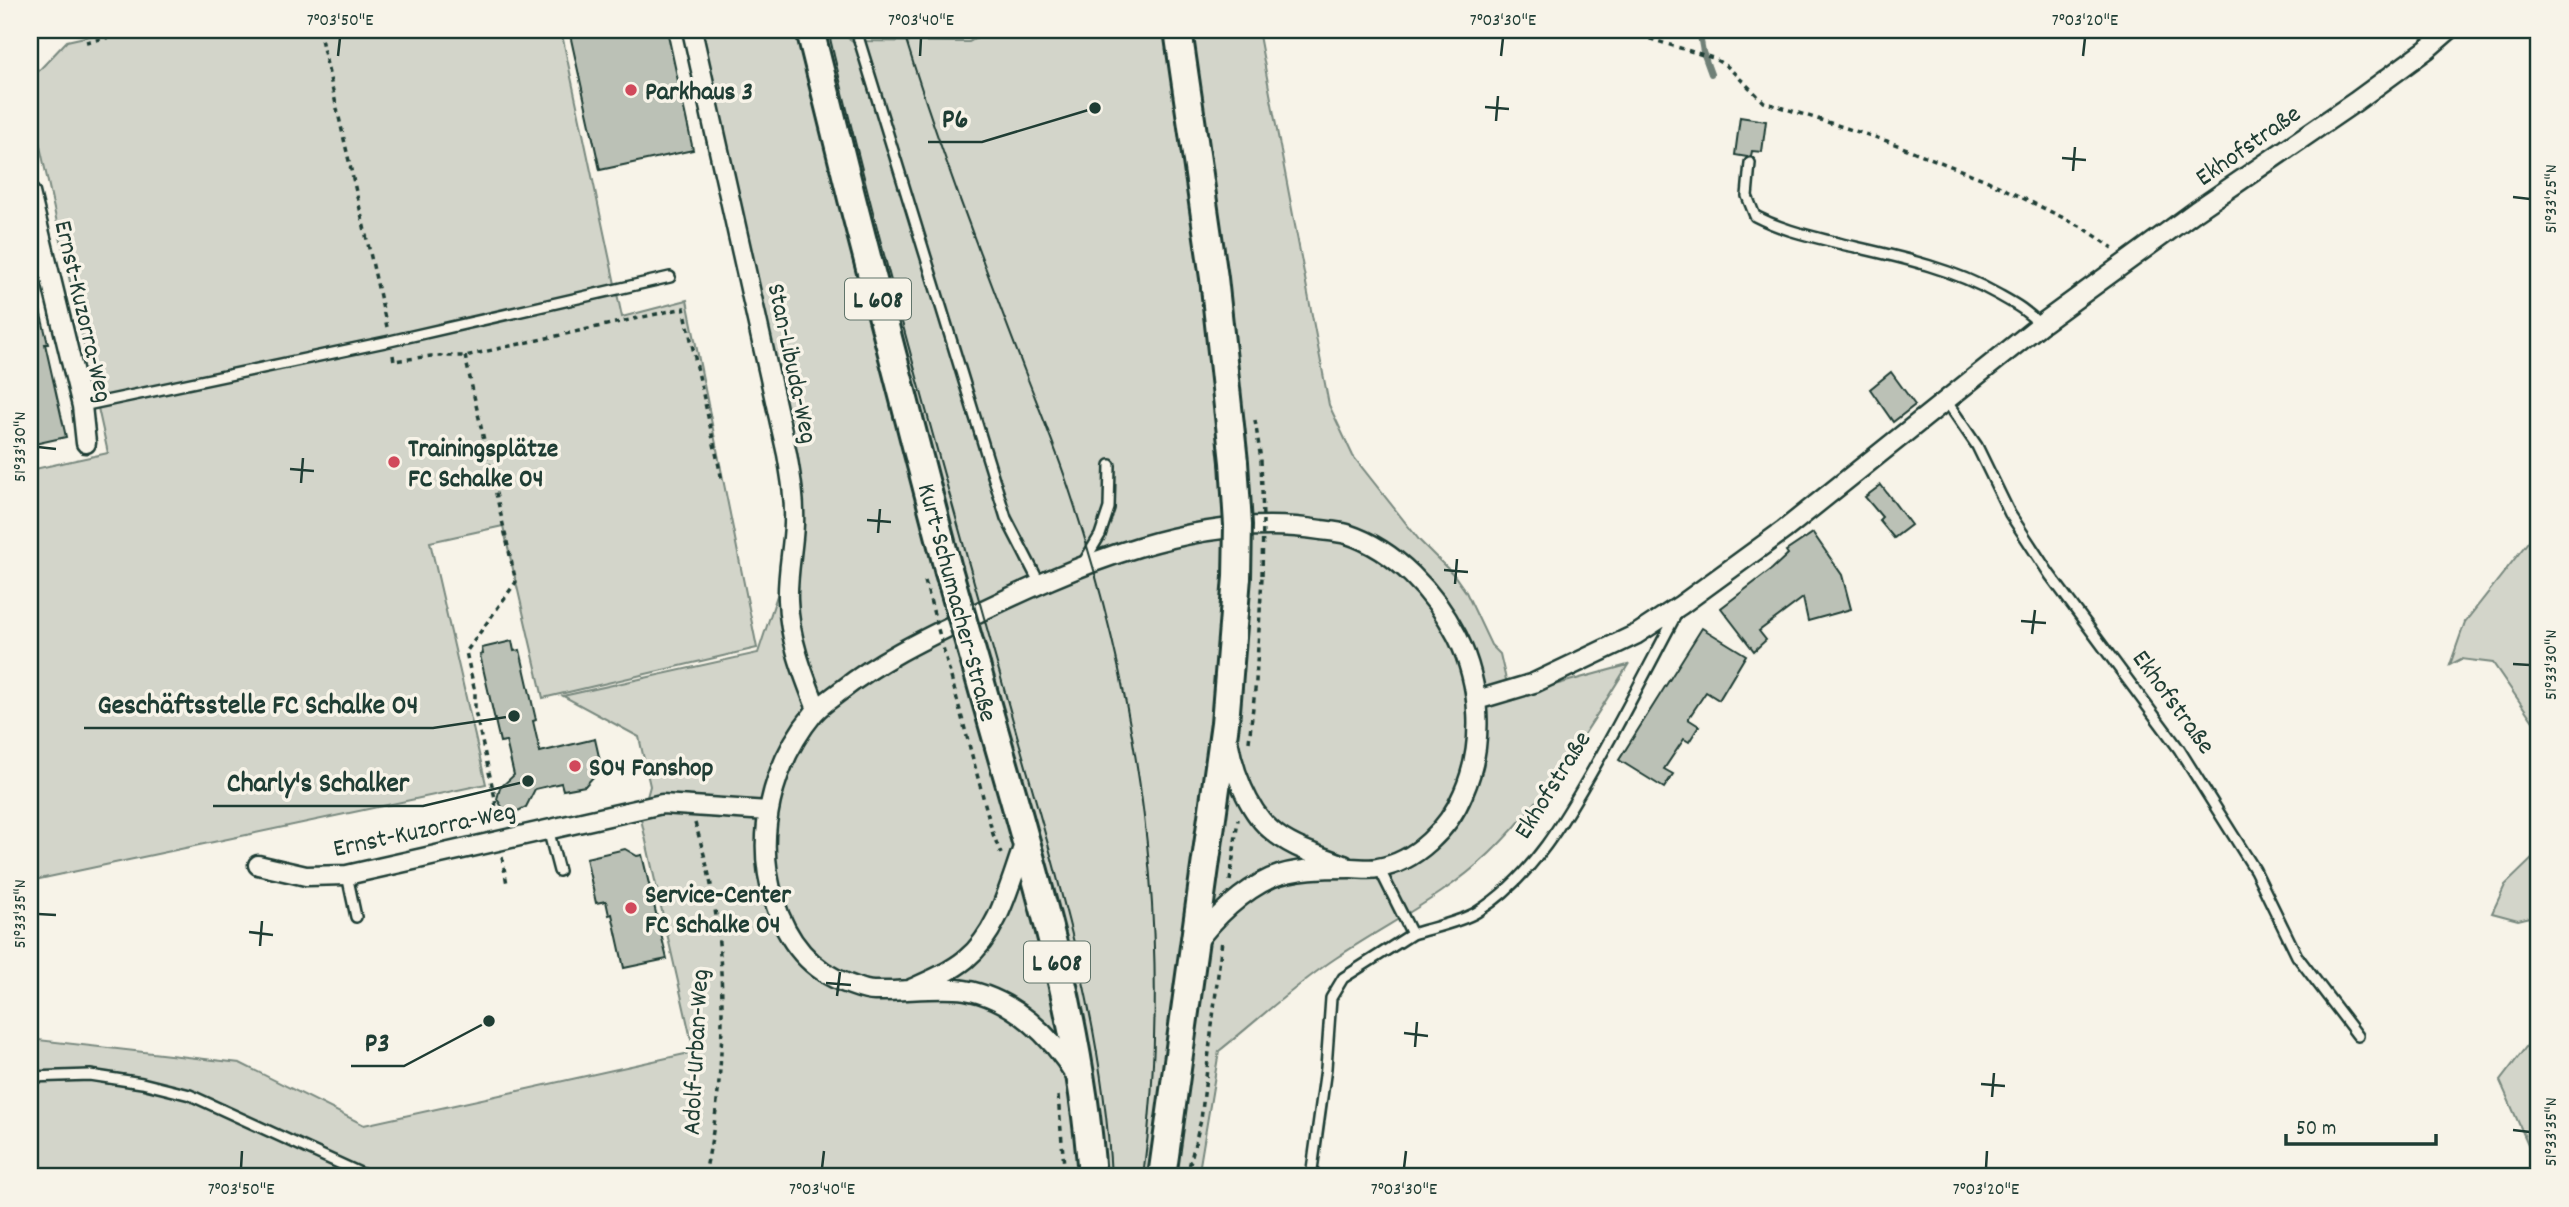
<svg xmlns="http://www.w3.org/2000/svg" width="2569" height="1207" font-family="Dekko,sans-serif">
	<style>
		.green { fill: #d3d5ca; stroke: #79897f; stroke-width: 2 }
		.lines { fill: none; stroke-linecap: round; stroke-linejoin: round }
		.stream { stroke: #6f8077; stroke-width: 6 }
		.building { fill: #bbc1b6; stroke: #1f3d34; stroke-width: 2 }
		.service-casing { stroke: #1f3d34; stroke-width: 14 }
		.minor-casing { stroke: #1f3d34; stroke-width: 23 }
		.primary-casing { stroke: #1f3d34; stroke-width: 32 }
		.path { stroke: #1f3d34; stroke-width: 3.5; stroke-dasharray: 5 5; stroke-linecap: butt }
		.service { stroke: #f7f3e8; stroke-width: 9 }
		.minor { stroke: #f7f3e8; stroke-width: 18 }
		.primary { stroke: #f7f3e8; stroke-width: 26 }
		.tram { stroke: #1f3d34; stroke-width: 2 }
		.primary-bridge-casing { stroke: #1f3d34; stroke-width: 32; stroke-linecap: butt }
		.path-bridge { stroke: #1f3d34; stroke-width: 3.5; stroke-dasharray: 5 5; stroke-linecap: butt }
		.primary-bridge { stroke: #f7f3e8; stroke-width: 26 }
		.ticks { fill: none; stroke: #1f3d34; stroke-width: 2.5 }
		.poi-dot { fill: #d1495b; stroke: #f7f3e8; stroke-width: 2.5 }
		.labels { text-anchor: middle; stroke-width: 7; stroke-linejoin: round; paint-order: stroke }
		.shield { fill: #f7f3e8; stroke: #60746a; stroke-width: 2 }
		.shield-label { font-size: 24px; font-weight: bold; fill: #1f3d34 }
		.poi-label { font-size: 26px; font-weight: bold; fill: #1f3d34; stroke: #f7f3e8; text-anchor: start }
		.street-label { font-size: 26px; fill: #1f3d34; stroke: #f7f3e8 }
		.leader { fill: none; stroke: #1f3d34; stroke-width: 2.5 }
		.callout-dot { fill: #1f3d34; stroke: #f7f3e8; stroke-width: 2.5 }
		.callout-label { font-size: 28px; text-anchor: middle; font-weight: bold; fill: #1f3d34; stroke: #f7f3e8; stroke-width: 7; stroke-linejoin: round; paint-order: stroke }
		.neatline { fill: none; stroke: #1f3d34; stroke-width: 2.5 }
		.ticks-label { font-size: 18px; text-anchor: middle; fill: #1f3d34 }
	</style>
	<rect width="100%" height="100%" fill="#f7f3e8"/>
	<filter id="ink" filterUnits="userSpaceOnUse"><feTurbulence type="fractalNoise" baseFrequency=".0143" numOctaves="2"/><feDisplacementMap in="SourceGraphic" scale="14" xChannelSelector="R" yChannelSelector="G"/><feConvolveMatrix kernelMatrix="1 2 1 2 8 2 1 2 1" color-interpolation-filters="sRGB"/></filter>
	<g filter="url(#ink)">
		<path class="green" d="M116,30h445l61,287 65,-17 70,348 -214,50 -40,-172 -73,16 56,242 -456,97v-411l78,-17 -78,-352v-21l37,-39z
			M692,30h144l17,11 116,1 22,-12h267l71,375 24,51 67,85 34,34 12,17 25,53 9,9 10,43 118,-32c-41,66 -82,134 -138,188 -47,45 -101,69 -154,105 -41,27 -78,62 -117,93l-21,126h-1168v-138l210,24 124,62 330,-73 -53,-233 9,-33 -11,-49 -76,-41 195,-43 30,-91 7,-71z
			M2539,528v202l-46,-67 -32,-4 -11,6 15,-43z
			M2539,852v63l-21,5 -26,-7 13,-28z
			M2539,1030v139l-39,-88z"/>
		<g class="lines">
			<path class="stream" d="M1699,30l4,22 8,22"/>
		</g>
		<path class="building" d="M569,30h98l26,120 -93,20z
			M1740,117l26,4 -4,31 -10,-1 -1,5 -4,1 -12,-2z
			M36,294l12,50h-3l21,93 -36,8v-150z
			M1891,372l24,33 -22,17 -23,-33z
			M1881,485l30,40 -17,13 -15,-18 3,-3 -17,-20z
			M1813,533l29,42 9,34 -43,12 -5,-23 -44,33 7,9 -12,11 -33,-43 51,-39 16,-15 -2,-3z
			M1702,628l44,27 -27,45 -13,-8 -18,27 11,7 -10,16 -5,-3 -20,30 9,5 -9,14 -45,-28z
			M512,641l2,10 6,-1 16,70 -3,1 7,31 55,-13 5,22 -5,14 -10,11 -22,4 -2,-7 -26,6 -9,18 -12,6 -10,-3 -7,-11 3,-11 14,-13 -8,-34 -6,1 -20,-87 3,-1 -1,-6z
			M625,849l12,7 5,-1 25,104 -43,9 -12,-54 -3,1 -3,-14 -10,2 -10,-45z"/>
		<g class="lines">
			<g class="service-casing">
				<path id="service" d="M856,30l150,488 34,66
					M1750,163l-3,33 8,20c29,15 56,20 87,28 52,12 108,23 155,50 16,9 30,16 43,31
					M1945,399l32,47 33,68 40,61 129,174 76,121 42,86 61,80
					M82,406l308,-65 280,-64
					M1082,565l18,-30 9,-27 1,-43
					M548,829l11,42
					M347,875l9,42
					M1412,934c19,-6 49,-12 65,-22 57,-36 90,-96 122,-153 27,-48 52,-97 78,-146
					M30,1077l60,-2 52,8 48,12 179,82
					M1311,1177l15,-109 5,-70 12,-20 69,-44 -33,-66"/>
			</g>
			<g class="minor-casing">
				<path id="minor" d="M692,30l95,424c4,23 8,46 7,70 -1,25 -7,50 -6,76 1,38 15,74 29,109
					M30,193l52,213 4,37
					M1477,700l57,-17 103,-49 44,-29 103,-75 256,-205 156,-114 159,-109 71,-52 23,-20
					M1228,740c5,29 19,69 42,89 19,18 49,26 74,36
					M258,865l48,11 41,-1 315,-71 106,7
					M913,988c18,-8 37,-16 53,-29 34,-28 44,-78 59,-117
					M1076,1076c-24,-40 -64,-78 -111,-86 -26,-4 -63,2 -91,1 -9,0 -17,-4 -26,-7 -39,-14 -62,-45 -74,-84 -20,-64 -2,-136 40,-187 8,-9 19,-16 28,-23 38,-30 82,-51 125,-72 107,-52 232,-108 354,-88 8,1 18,2 26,4 49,16 88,59 110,102 24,48 28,109 6,158 -14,34 -47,68 -85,74 -8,2 -19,0 -27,0 -26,0 -56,0 -80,10 -29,13 -57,40 -75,65"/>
			</g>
			<g class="primary-casing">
				<path id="primary" d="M810,30l42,169 96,370
					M1178,30l36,248 20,184
					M977,669c46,167 103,334 115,508
					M1162,1177l63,-454 12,-146"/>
			</g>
			<path class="path" d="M319,30l68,297
				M1621,30l92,28 15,9 36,35 123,39 99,39 98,48 29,20
				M86,42l58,-12
				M393,355l1,6 37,-5h34l219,-48 38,172
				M465,356l51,226 -50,70 9,40v19l20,87 2,24
				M1255,420l6,40
				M951,677l42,157 8,20
				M1249,742l7,-61 6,-104
				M695,823c6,20 12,41 16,62 17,89 14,205 -7,292
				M502,857l5,27
				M1230,881l8,-62
				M1058,1096l7,81
				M1187,1175l14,-55 21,-180"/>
			<use href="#service" class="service"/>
			<use href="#minor" class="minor"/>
			<use href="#primary" class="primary"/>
			<path class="tram" d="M828,30c52,223 116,445 178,666 44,158 97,317 105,481
				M903,30c35,116 79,229 122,342 16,41 33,82 46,123 73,221 102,451 72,682"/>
			<g class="primary-bridge-casing">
				<path id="primary-bridge" d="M1234,462l4,63 -1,52
					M948,569l29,100"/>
			</g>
			<path class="path-bridge" d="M1261,460l2,59 -1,58
				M925,581l26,96"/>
			<use href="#primary-bridge" class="primary-bridge"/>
		</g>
	</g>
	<path class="ticks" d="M338,56l2,-18M920,56l1,-18M1501,56l2,-18M2083,56l2,-18M1485,107l24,2M1496,121l2,-25M2062,158l24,2M2073,171l2,-24M2513,197l17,2M38,447l18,2M290,469l24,2M301,483l2,-25M867,520l24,2M878,533l2,-24M1444,570l24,2M1455,584l2,-25M2021,621l25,2M2032,634l3,-24M2513,664l17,1M38,914l18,1M249,932l24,3M260,946l2,-25M826,983l25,2M837,996l3,-24M1404,1033l24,3M1415,1047l2,-25M1981,1084l24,2M1992,1097l2,-24M2513,1130l17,2M241,1168l1,-17M822,1168l2,-17M1404,1168l2,-17M1986,1168l1,-17"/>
	<g class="poi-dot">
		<circle cx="631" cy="90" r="7"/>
		<circle cx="394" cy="462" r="7"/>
		<circle cx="575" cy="766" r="7"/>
		<circle cx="631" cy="908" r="7"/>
	</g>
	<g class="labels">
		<g class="shield">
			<rect x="845" y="278.5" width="66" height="41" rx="5"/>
			<rect x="1024" y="941.5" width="66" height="41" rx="5"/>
		</g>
		<g class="shield-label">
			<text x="878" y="307">L 608</text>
			<text x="1057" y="970">L 608</text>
		</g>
		<g class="poi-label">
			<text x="645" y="99">Parkhaus 3</text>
			<text x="408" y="456">Trainingsplätze<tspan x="408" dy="30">FC Schalke 04</tspan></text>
			<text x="589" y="775">S04 Fanshop</text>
			<text x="645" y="902">Service-Center<tspan x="645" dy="30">FC Schalke 04</tspan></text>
		</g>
		<g class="street-label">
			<text transform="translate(2247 144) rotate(-35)" y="9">Ekhofstraße</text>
			<text transform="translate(85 311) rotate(77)" y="9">Ernst-Kuzorra-Weg</text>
			<text transform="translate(794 363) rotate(78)" y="9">Stan-Libuda-Weg</text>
			<text transform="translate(959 602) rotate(75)" y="9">Kurt-Schumacher-Straße</text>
			<text transform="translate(2175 701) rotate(54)" y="9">Ekhofstraße</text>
			<text transform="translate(1551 784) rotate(-58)" y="9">Ekhofstraße</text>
			<text transform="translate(424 828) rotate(-12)" y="9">Ernst-Kuzorra-Weg</text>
			<text transform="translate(694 1052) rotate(-87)" y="9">Adolf-Urban-Weg</text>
		</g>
	</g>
	<path class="leader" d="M1095 108L982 142H928M514 716L433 728H84M528 781L423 806H213M489 1021L404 1066H351"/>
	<g class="callout-dot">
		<circle cx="1095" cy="108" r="7"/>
		<circle cx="514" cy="716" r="7"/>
		<circle cx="528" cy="781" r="7"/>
		<circle cx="489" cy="1021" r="7"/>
	</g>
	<g class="callout-label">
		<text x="955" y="127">P6</text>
		<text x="258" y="713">Geschäftsstelle FC Schalke 04</text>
		<text x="318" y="791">Charly's Schalker</text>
		<text x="377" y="1051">P3</text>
	</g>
	<rect width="2569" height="1207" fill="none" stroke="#f7f3e8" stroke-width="77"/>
	<path d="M2286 1134v10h150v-10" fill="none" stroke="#1f3d34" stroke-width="3.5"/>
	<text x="2296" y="1134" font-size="21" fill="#1f3d34" stroke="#f7f3e8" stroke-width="5" paint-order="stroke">50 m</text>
	<rect x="38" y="38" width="2492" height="1130" class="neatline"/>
	<g class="ticks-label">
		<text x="340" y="25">7°03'50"E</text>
		<text x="921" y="25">7°03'40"E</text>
		<text x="1503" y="25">7°03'30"E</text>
		<text x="2085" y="25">7°03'20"E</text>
		<text transform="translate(2550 199) rotate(-90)" y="6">51°33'25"N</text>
		<text transform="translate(19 447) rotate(-90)" y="6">51°33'30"N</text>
		<text transform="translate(2550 665) rotate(-90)" y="6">51°33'30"N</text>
		<text transform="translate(19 914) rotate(-90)" y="6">51°33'35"N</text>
		<text transform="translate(2550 1132) rotate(-90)" y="6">51°33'35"N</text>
		<text x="241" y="1194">7°03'50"E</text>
		<text x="822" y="1194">7°03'40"E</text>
		<text x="1404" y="1194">7°03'30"E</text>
		<text x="1986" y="1194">7°03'20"E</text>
	</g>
</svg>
